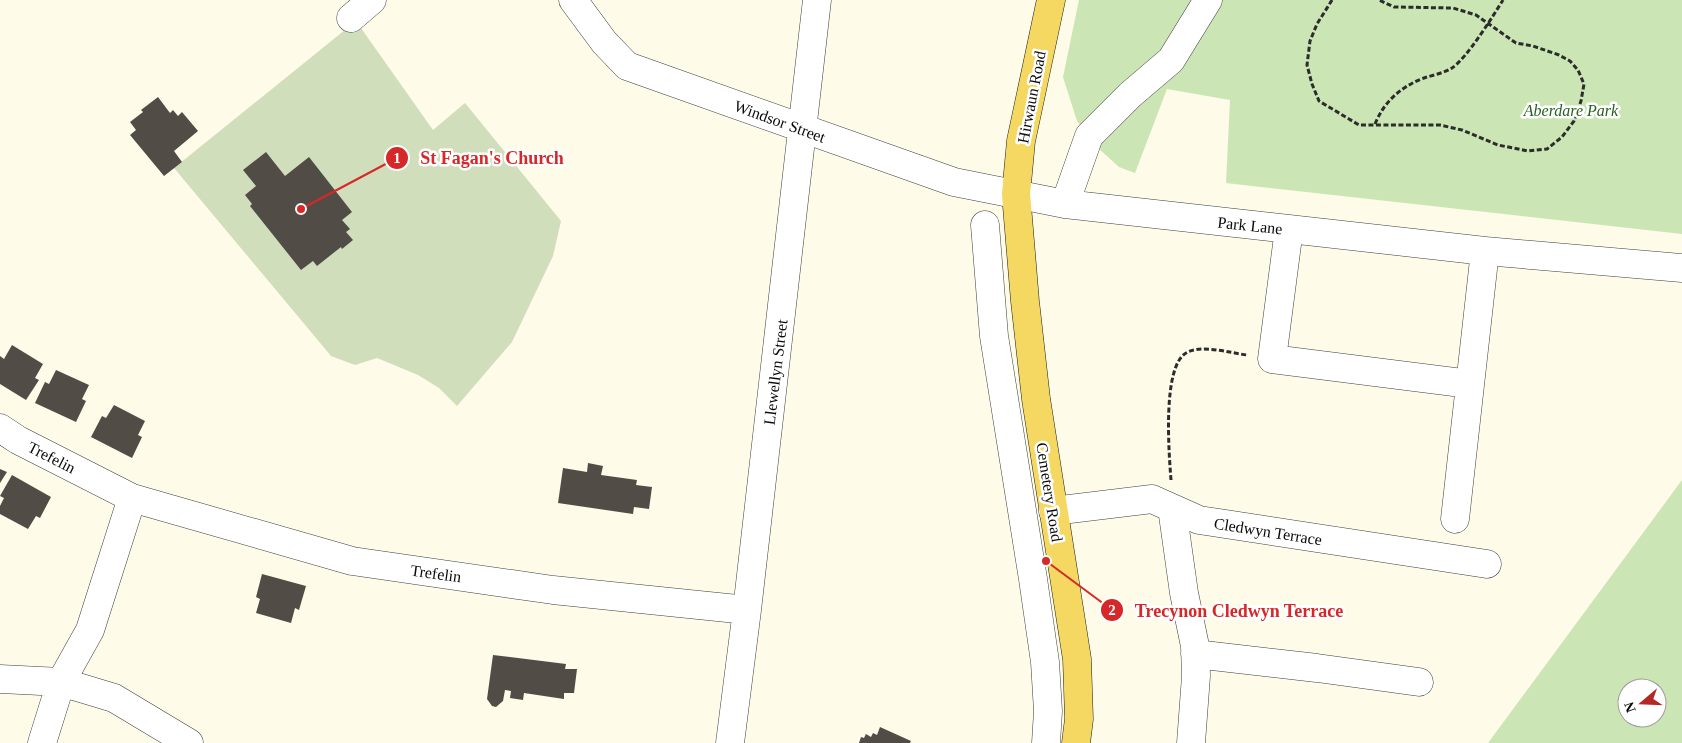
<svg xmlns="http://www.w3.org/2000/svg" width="1682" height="743" font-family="Georgia,serif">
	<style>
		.green { fill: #cbe6b4; fill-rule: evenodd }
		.cemetery { fill: #d1debc }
		.building { fill: #524c47 }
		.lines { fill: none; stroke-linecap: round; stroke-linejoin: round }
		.minor-casing { stroke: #3d3d3d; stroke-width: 29 }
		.major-casing { stroke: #1b1b1b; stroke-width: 29 }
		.path { stroke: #2c2c2c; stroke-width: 3; stroke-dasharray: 5 2.5; stroke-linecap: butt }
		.minor { stroke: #fff; stroke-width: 28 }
		.major { stroke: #f4d862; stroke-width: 28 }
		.labels { text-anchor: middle; stroke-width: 5; stroke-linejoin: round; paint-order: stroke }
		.street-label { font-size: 16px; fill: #0a0a0a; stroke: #fff }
		.park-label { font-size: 16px; font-style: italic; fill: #285e1e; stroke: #fff }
		.leader { fill: none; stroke: #d62828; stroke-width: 2 }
		.callout-dot { fill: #d62828; stroke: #fff; stroke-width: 2 }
		.mark-label { font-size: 15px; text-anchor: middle; font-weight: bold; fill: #fff }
		.callout-label { font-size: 18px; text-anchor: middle; font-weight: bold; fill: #d62828; stroke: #fff; stroke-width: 5; stroke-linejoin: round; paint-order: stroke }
	</style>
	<rect width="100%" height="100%" fill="#fefbe8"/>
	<path class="green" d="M1079,0h603v234l-456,-51 4,-83 -63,-11 -32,84 -16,-6 -22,-20 -20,-26 -14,-44z
		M1682,480v263h-194zM1627,688h30v30h-30z"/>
	<path class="cemetery" d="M356,21l77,109 32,-27 96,118 -8,35 -41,86 -55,64 -18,-18 -21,-13 -41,-17 -22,7 -24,-9 -157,-188z"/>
	<path class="building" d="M158,97l12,16 3,-3 5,6 4,-4 16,19 -24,20 8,11 -18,14 -34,-41 6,-5 -6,-8 13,-10 -2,-2z
		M266,152l19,24 24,-19 43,55 -10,8 8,9 -4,3 7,8 -11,9 -1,-2 -24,19 -4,-5 -12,9 -51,-64 2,-2 -7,-9 11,-9 -13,-16z
		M12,345l31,19 -8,14 4,2 -13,20 -26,-16v-28l4,3z
		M56,370l33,15 -7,14 4,2 -10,21 -41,-19 10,-21 4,2z
		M114,405l31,16 -7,14 4,2 -10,21 -41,-21 11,-21 4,2z
		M588,463l15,3 -2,9 36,5 -1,5 16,2 -3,22 -15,-2 -1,7 -75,-11 5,-35 24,4z
		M0,469l7,3 -7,11z
		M12,475l39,22 -11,21 -4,-2 -8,13 -28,-15v-8l4,-8 -4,-2z
		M262,574l44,12 -7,24 -4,-2 -4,15 -35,-10 4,-14 -4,-2z
		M493,655l73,9 -1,5h12l-3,24h-10v6l-40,-6 -1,7 -13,-2 1,-7 -6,-1 -2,11 -7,6 -4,-1 -5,-7z
		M880,727l31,14 -1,2h-51l2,-6 3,1 2,-4 5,3 2,-4 4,2z"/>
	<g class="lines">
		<g class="minor-casing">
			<path id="minor" d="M573,0l31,42 23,24 327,116 111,22 420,47 197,17
				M351,18l21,-18
				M1065,204l24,-68 41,-41 41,-35 37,-60
				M985,225l9,111 39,243 12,83 3,49 -2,32
				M1289,229l-17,130 198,25
				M0,428l18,12 114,58 220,63 201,29 194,20
				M1172,508l12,85 11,53 1,30 -5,67
				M1053,511l99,-12 47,21 288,44
				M1455,519l30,-268
				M1195,654l122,14 102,14
				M0,679l61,3 53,16 75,45
				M42,743l19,-61 29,-52 42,-132
				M730,743l17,-133 70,-610"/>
		</g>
		<g class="major-casing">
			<path id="major" d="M1051,0l-30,141 -5,53 9,107 11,98 41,260 2,60 -3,24"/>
		</g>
		<path class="path" d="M1332,0l-15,24 -7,17 -3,24 5,19 7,17 40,24h81l22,5 36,15 30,6 19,-2 15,-12 12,-16 7,-20 3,-17 -6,-14 -8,-9 -11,-6 -26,-9 -17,-3 -40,-28 -23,-7 -59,-1 -15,-7
			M1375,124c9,-22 25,-37 49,-46 9,-3 20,-5 28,-10 15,-10 41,-52 51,-68
			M1171,480c-2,-26 -9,-113 15,-127 14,-9 45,0 61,2"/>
		<use href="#minor" class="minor"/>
		<use href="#major" class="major"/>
	</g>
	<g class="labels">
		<g class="street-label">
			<text transform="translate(1031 97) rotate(-79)" y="6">Hirwaun Road</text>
			<text transform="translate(780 121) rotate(20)" y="6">Windsor Street</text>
			<text transform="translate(1250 225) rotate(6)" y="6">Park Lane</text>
			<text transform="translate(775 372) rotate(-83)" y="6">Llewellyn Street</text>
			<text transform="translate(52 457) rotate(27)" y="6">Trefelin</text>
			<text transform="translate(1050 492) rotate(81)" y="6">Cemetery Road</text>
			<text transform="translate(1268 531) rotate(9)" y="6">Cledwyn Terrace</text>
			<text transform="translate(436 573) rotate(8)" y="6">Trefelin</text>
		</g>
		<g class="park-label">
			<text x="1571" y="116">Aberdare Park</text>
		</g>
	</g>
	<path class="leader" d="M301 209L397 158M1046 561L1112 610"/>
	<g class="callout-dot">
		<circle cx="301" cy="209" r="5"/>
		<circle cx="1046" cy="561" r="5"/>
		<circle cx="397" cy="158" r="12"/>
		<circle cx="1112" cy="610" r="12"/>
	</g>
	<g class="mark-label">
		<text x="397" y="163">1</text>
		<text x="1112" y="615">2</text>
	</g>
	<g class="callout-label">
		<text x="492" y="164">St Fagan's Church</text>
		<text x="1239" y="617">Trecynon Cledwyn Terrace</text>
	</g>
	<g transform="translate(1642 703) rotate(251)"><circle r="24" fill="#ffffff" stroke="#9d9d9d"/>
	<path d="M0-4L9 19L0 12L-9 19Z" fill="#b42928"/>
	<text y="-8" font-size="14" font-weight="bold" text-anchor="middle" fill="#0a0a0a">N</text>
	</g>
</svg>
